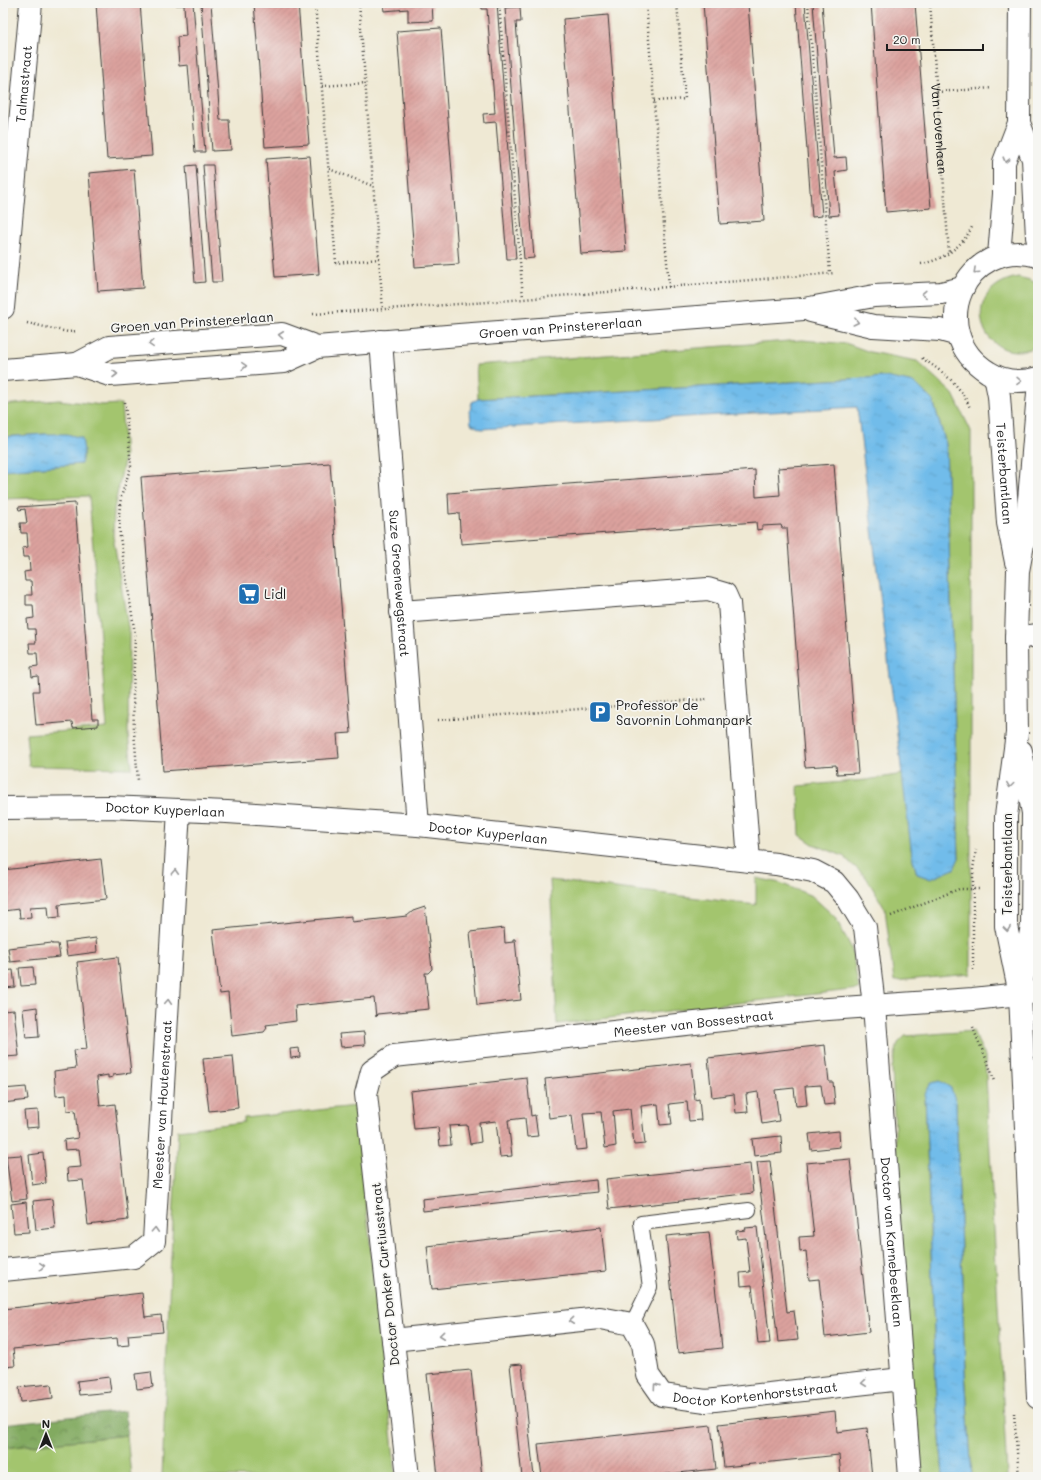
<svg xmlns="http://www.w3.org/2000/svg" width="1041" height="1480" font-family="Mali,sans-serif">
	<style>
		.green { fill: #a3c56e; stroke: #607045 }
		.forest { fill: url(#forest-crowns); stroke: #4f633e }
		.water { fill: url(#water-ripples); stroke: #466c83 }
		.building { fill: url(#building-hatch) }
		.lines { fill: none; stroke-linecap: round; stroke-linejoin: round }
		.lane-casing { stroke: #3c3b38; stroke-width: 16 }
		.street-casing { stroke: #3c3b38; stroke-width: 24 }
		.secondary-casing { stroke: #3c3b38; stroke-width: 24 }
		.path { stroke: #3c3b38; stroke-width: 2.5; stroke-dasharray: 1 3; stroke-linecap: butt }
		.lane { stroke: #fff; stroke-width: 14 }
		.street { stroke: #fff; stroke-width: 22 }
		.secondary { stroke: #fff; stroke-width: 22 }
		.oneway { stroke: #999 }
		.labels { text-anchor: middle; stroke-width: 3.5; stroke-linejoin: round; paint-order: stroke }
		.street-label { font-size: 13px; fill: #1c1c1c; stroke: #f6f6f2 }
		.poi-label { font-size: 13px; fill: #1c1c1c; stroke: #f6f6f2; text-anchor: start }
	</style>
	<defs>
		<pattern id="forest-crowns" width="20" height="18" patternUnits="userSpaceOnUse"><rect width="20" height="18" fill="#82aa61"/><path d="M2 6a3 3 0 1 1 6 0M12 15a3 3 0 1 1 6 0" fill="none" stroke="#6a8a4f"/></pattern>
		<pattern id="water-ripples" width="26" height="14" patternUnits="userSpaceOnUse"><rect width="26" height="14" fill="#71bcea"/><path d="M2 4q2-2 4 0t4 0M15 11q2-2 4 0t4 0" fill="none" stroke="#61a1c8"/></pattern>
		<pattern id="building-hatch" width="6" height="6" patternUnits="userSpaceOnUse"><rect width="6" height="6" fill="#dca29e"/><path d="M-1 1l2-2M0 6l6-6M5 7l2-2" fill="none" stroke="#bc8b88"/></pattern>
	</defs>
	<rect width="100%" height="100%" fill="#f6f6f2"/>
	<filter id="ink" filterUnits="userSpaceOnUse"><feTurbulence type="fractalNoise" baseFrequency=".025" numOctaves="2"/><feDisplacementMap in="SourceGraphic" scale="8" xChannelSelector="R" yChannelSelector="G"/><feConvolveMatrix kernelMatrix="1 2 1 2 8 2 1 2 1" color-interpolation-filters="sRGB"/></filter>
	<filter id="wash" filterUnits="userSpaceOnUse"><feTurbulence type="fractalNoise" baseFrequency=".012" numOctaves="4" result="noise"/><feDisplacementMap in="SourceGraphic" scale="16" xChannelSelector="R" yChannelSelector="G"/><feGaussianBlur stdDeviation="0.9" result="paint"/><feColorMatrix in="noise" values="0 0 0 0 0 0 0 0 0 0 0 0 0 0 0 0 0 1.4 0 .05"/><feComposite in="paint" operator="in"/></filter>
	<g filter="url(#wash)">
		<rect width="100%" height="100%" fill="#efe9d4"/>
		<path class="green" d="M1018,277l12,3 8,4v62c-56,26 -84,-57 -20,-69z
			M802,340l46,4 22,8 47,9 36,33 18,37v543l-77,7 -9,-72 -19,-32 -23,-21 -30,-12 -13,-9 -2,-49 68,-6 37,-6 9,82 5,18 42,-16 -13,-414 -13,-43 -48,-24 -407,22 -2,-34z
			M59,400l43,5 19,-1 4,52 -11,53 -1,27 16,97 -1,102 4,33 -103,-2 -3,-32 81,-6 -18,-232 -86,3v-29l78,-6 -36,-30 -42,3v-32z
			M756,878l24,5 32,13 23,21 16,30 8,42 -302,35 -7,-144 206,25z
			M973,1031l12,25 22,421h-35l-7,-106 -9,-269 -31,-8 11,289 7,94h-27l-11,-127 -13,-282 6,-25 7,-7z
			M355,1106l41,371h-234l8,-203 8,-144 66,-8v-4z
			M127,1435l4,42h-128v-29z"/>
		<path class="forest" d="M125,1411l2,24 -124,13v-24z"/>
		<path class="water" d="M885,377l30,6 18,18 13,43 13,414 -5,11 -23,10 -14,-5 -5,-18 -55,-449 -376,22 -10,-5 -1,-14 2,-8 6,-3z
			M45,434h22l15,4 2,13 -3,13 -78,6v-33z
			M940,1081l11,7 5,14 9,269 7,106h-29l-7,-94 -11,-289 6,-11z"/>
		<g id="blocks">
			<path class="building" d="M96,3h44l12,153 -45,3z
				M176,3h17l12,149h-10l-7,-87 -9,1 -2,-29 9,-1 -2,-31h-8z
				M201,3h10l9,117h9l2,30 -19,1z
				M254,3h44l11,141 -44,3z
				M383,3h49l1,18 -25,1v-13l-24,2z
				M481,3h16l19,256h-9l-11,-137 -12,1 -1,-9 12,-1 -8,-104h-5z
				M703,3h45l16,218 -44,3z
				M796,3h9l17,213 -10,1z
				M813,3h9l12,155 12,-1 1,13 -12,2 4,43 -10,1z
				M871,3h44l16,205 -45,4z
				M520,7l1,15h-5l18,236 -10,1 -19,-251z
				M608,15l18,236 -45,3 -18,-235z
				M441,28l18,236 -44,3 -18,-236z
				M310,156l9,118 -44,3 -9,-118z
				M196,165l9,117 -10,1 -9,-117z
				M203,165h10l9,117h-10z
				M134,169l9,119 -45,3 -9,-118z
				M330,463l21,270 -14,1 2,24 -176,13 -22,-294z
				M834,464l24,309 -21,1 -1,-9 -31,2 -18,-239h-5l-1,-3 -19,1v3l-5,1 -1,-8 -295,22 -2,-31 -10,1 -1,-21 307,-23 1,27 24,-2 -2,-27z
				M75,503l17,216h6v7l-25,2 -1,-6 -36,3 -3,-34h6l-1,-15 -6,1 -1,-10 7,-1 -1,-13h-7l-1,-10h7l-1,-14h-7l-1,-10 7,-1 -1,-13h-7v-10h6l-1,-14h-6l-1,-9 6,-1 -1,-14h-6l-1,-9 6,-1 -1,-14h-6l-1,-10h7l-2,-14 -6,1 -1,-3z
				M101,859l5,40 -47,5 1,13 -11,1 -1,-12 -18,1 1,10 -11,1 -1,-9 -16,2v-41z
				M425,907l7,62 -4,4h-3l4,36 -52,5 -1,3 -2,-19 -79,8 1,15 -30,4 1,3 -3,4 -32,4 -4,-43 -8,1 -7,-64 139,-14v6l55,-6 6,-5z
				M504,928l1,15 8,-1v-3h2l6,61 -44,5 -7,-73z
				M96,938l1,14 -30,4 -2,-14z
				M52,943v1h6l2,13 -50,5 -2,-14z
				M118,957l13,116 -18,2v2l-5,1v-3l-11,2 3,29 15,-2 13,116 -40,5 -5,-45 -15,1 -1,-13 14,-1 -2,-18 -14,1 -1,-10 14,-2 -3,-28 -8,1 -1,-16 -10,1 -2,-25 22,-3 -2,-18 13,-1 -10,-87z
				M33,967l2,18 -14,1 -2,-18z
				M13,970l2,17 -12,1v-17z
				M37,1007l2,30 -13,1 -3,-29z
				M14,1010l5,46 -14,1 -2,-15v-31z
				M364,1032l1,13 -24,2 -2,-13z
				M825,1045l4,37h4l2,22 -11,1 -3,-20 -16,1 2,19 -11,1 -2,-18 -19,2 4,31 -17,3 -4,-32 -12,2 2,18 -12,1 -2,-19 -22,3 -4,-39z
				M299,1048l1,9 -9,1 -1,-9z
				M233,1056l5,52 -29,3 -6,-52z
				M691,1063l4,37 4,-1 2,21 -12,1 -2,-19 -18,2 3,20 -12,1 -2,-21 -17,2 4,38 -11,1 -4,-36 -17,2 3,35 -11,2 -4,-36 -18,1 4,36 -11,1 -4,-35 -23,3 -4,-39z
				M527,1078l4,38 4,-1 3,21 -11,1 -2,-19 -17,2 4,36 -12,1 -4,-36 -17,2 2,19 -11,2 -3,-19 -18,1 2,19 -11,1 -2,-19 -24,2 -4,-38z
				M26,1087l2,13 -25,3v-14z
				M38,1110l1,17 -13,1 -2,-17z
				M839,1131l1,16 -29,3 -2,-16z
				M781,1136l1,17 -28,3 -2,-17z
				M43,1153l3,30 -14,2 -3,-30z
				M21,1155l6,44 -15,2 -6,-45z
				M850,1159l19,173 -44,5 -6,-58 -10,1 -3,-29 -6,1 -1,-15 15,-1 -8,-73z
				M770,1161l17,151 7,-1 4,29 -20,2 -21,-180z
				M750,1164l3,29 -144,16 -3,-30z
				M596,1180l1,12 -174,19 -1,-12z
				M52,1199l3,29 -19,2 -3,-29z
				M26,1202l3,30 -15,1 -3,-29z
				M601,1227l5,44 -174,18 -5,-43z
				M757,1227l13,116 -12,1 -6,-59 -11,1 -1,-13 10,-1 -4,-34 -9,1 -1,-8 10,-1 -1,-2z
				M709,1232l13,116 -44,5 -12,-117z
				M142,1293l3,24 16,-2 2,17 -35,3 1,10 -11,1 -1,-8 -104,11 2,17 -12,1v-58z
				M522,1364l3,29 9,84h-12l-12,-112z
				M471,1370l11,107h-44l-11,-103z
				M151,1372l2,15 -16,2 -2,-15z
				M109,1377l2,15 -32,3 -2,-14z
				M51,1384l2,14 -32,4 -2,-15z
				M835,1411l2,21 30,-4 5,49h-31l-2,-22 -115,12 -5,-43z
				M711,1425l5,44 -76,8h-98l-4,-33z"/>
		</g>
	</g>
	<g filter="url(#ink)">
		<use href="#blocks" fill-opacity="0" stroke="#3c3b38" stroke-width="1"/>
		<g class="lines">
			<g class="lane-casing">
				<path id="lane" d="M632,1324l18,-37 -9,-64 108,-13"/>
			</g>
			<g class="street-casing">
				<g id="street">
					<path id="s2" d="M3,308l28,-305"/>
					<path d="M811,311l62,15 67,4 18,5"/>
					<path id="s3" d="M381,341l37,484"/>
					<path d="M77,364l32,-17 173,-13 35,13"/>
					<path id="s4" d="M3,370l74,-6 33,11 174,-13 33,-15 142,-12 345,-26 70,-13 67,-3 22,-5"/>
					<path d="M401,612l307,-23 17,5 4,9 20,257"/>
					<path d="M1016,638l22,-3"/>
					<path id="s5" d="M3,808l105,-1 119,5 191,13 358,39 37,7 21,11 14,17 17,28 9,79 36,471"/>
					<path id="s6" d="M3,1270l131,-13 20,-16 25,-431"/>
					<path id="s7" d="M393,1340l207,-22 32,6 11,20 5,31 14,20 44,6 196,-22"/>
					<path id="s8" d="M408,1477l-42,-383 6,-23 22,-15 420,-46 159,-11 65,-7"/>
				</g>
			</g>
			<g class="secondary-casing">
				<g id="secondary">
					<path d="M1020,3l-1,120 14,36 4,78 1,4"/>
					<path d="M999,256l5,-62v-32l15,-39"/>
					<path d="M1038,256c-72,-21 -115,75 -50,116 15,10 33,11 50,6"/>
					<path id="s9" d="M995,376l4,20 9,127 8,39"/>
					<path d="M1038,393l-11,130 -9,48 -2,67 1,95 -11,83v110l14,68 18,404"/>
					<path d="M1021,751l12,62 -1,112 -10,56"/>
				</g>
			</g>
			<g class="path">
				<path d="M315,3l21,260 43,-4"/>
				<path d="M359,3l24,307"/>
				<path d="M499,3l24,295"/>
				<path d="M646,3l23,284"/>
				<path d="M808,3l22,270"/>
				<path id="s1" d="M930,3l19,250"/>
				<path d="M322,86l43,-3"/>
				<path d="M937,92l55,-4"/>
				<path d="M654,101l31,-2 -8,-96"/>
				<path d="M329,169l44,17"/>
				<path d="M921,264c22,-4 41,-17 51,-37"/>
				<path d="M313,314l175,-12 346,-29"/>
				<path d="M27,323l41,9 9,-1"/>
				<path d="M922,358c22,15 38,26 48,50"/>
				<path d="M125,402l6,64 -10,31 -2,18 1,22 15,97 -2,61 1,36 4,50"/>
				<path d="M438,720l270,-21"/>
				<path d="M891,916l68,-27h20"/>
				<path d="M973,970v-101l3,-19"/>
				<path d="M973,1027c6,19 17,36 21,55"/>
				<path d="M1014,1413l5,64"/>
			</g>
			<use href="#lane" class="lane"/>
			<use href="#street" class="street"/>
			<use href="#secondary" class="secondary"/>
		</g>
		<defs><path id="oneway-chevron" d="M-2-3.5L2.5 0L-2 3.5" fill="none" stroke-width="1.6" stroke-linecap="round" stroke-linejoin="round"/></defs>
		<g class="oneway">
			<use href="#oneway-chevron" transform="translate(1006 160) rotate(105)"/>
			<use href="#oneway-chevron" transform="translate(976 271) rotate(137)"/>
			<use href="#oneway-chevron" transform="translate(924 294) rotate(178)"/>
			<use href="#oneway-chevron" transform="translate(856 322) rotate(14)"/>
			<use href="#oneway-chevron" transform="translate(281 335) rotate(-174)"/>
			<use href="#oneway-chevron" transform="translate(151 344) rotate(176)"/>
			<use href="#oneway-chevron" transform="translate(244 366) rotate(-4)"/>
			<use href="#oneway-chevron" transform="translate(115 374)"/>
			<use href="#oneway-chevron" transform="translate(1019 381) rotate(1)"/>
			<use href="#oneway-chevron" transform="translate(1010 785) rotate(98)"/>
			<use href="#oneway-chevron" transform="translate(175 872) rotate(-87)"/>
			<use href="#oneway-chevron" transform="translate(1007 929) rotate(82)"/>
			<use href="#oneway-chevron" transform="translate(168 1002) rotate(-87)"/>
			<use href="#oneway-chevron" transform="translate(155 1230) rotate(-87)"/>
			<use href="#oneway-chevron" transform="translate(42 1266) rotate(-5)"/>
			<use href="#oneway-chevron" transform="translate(571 1321) rotate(174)"/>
			<use href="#oneway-chevron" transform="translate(442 1335) rotate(174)"/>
			<use href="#oneway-chevron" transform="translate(864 1383) rotate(174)"/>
			<use href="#oneway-chevron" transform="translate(656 1386) rotate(-125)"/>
		</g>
	</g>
	<defs>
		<g id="supermarket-square" transform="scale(1.15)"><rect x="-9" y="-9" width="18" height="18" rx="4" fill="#1f6fb2" stroke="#f6f6f2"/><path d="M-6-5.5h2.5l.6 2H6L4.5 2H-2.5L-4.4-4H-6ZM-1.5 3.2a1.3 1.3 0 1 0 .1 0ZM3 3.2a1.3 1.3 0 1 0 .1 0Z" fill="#fff"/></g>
		<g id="parking-square" transform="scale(1.15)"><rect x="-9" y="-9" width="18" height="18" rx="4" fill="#1f6fb2" stroke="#f6f6f2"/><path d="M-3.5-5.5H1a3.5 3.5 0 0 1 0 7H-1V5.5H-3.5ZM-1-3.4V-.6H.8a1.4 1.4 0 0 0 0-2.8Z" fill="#fff"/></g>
	</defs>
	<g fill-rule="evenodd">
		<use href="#supermarket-square" x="249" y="594"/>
		<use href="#parking-square" x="600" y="712"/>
	</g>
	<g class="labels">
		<g class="street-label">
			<text dy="5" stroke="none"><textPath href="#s2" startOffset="225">Talmastraat</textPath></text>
			<text dy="5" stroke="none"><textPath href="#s1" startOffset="126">Van Lovenlaan</textPath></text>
			<text transform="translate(192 322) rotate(-4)" y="5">Groen van Prinstererlaan</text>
			<text dy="5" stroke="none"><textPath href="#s4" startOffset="564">Groen van Prinstererlaan</textPath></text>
			<text dy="5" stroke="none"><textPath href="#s9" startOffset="98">Teisterbantlaan</textPath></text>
			<text dy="5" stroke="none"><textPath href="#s3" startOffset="243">Suze Groenewegstraat</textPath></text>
			<text dy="5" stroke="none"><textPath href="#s5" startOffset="162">Doctor Kuyperlaan</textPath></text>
			<text dy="5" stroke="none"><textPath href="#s5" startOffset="486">Doctor Kuyperlaan</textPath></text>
			<text transform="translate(1007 864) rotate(-90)" y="5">Teisterbantlaan</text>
			<text dy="5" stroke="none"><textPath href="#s8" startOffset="737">Meester van Bossestraat</textPath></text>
			<text dy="5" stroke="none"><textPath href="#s6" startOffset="294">Meester van Houtenstraat</textPath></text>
			<text dy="5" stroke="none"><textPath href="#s5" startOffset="1208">Doctor van Karnebeeklaan</textPath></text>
			<text transform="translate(385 1274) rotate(-96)" y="5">Doctor Donker Curtiusstraat</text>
			<text dy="5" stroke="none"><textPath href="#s7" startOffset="413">Doctor Kortenhorststraat</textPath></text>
		</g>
		<g class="poi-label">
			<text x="264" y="599">Lidl</text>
			<text x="616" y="710">Professor de<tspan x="616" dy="15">Savornin Lohmanpark</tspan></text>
		</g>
	</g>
	<rect width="1041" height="1480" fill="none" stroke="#f6f6f2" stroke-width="16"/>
	<g transform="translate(46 1434)" stroke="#f6f6f2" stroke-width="3" paint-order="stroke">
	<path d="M0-3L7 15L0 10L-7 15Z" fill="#1c1c1c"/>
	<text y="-6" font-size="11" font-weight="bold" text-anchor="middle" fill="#1c1c1c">N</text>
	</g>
	<path d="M887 44v6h96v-6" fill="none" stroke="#1c1c1c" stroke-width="2"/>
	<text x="893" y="44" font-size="12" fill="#1c1c1c" stroke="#f6f6f2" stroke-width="3" paint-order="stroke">20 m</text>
</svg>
